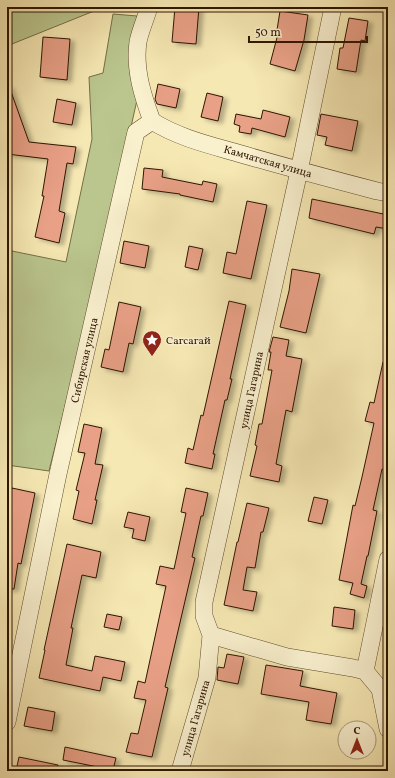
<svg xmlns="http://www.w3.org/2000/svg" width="395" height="778" font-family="Vollkorn,serif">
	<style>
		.green { fill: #bac68e; stroke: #746e47 }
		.building { fill: #e8a086; stroke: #2e1500; filter: url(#shadow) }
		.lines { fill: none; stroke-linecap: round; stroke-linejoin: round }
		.street-casing { stroke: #604a2d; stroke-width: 18 }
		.street { stroke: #f9f0ce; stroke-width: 17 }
		.labels { text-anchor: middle; stroke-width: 3; stroke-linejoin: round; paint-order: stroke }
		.street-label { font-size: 11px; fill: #2e1500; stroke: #f9f0ce }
		.poi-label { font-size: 11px; fill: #2e1500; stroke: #f9f0ce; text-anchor: start }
	</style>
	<defs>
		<filter id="shadow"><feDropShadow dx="4.5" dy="2.5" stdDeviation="2" flood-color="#0004"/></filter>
	</defs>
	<rect width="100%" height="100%" fill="#f6e8b3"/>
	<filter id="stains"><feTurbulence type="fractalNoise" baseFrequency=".005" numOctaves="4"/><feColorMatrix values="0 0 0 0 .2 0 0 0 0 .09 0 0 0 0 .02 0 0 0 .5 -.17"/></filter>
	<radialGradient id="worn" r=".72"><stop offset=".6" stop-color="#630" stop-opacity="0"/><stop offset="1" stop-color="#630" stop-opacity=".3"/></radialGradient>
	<path class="green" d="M7,7h78l9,4 -87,35z
		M113,14l24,2v84l-35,157 -53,214 -42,-6v-215l59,12 26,-123 -3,-62 14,-4z"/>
	<path class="building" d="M175,7h24l-3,37 -24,-2z
		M280,11l28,4 -4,25 -9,31 -25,-7 9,-34h-2z
		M349,18l19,3 -3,20 -4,-1 -5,32 -19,-3 3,-21h3z
		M43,37l27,2 -3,41 -27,-3z
		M158,84l22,5 -4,19 -19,-4 -2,-5z
		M7,86h2l20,56 47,5 -3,17 -6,-1 -8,48 6,2 -6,30 -24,-6 9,-41h-2l6,-37 -41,-5 1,-22 -1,-3z
		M207,93l16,4 -5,24 -17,-4z
		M57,99l19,4 -4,22 -19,-3z
		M263,110l27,7 -5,20 -33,-9 -1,6 -12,-2 1,-6 -6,-2 2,-10 25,5z
		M321,114l37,7 -6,30 -27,-6 2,-8 -10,-2z
		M144,168l19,2 -1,7 40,8 1,-4 14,3 -4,18 -33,-7v-1l-38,-5z
		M312,199l76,16v14l-12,-2 -2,7 -65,-16z
		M247,201l20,4 -16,74 -28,-6 4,-21 9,2z
		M124,241l25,5 -4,22 -25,-5z
		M189,246l14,3 -5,21 -13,-3z
		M292,269l28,5 -14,59 -26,-6 9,-36z
		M229,301l17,4 -16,74h2l-5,21h-2l-12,54h2l-3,15 -27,-6 3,-15 5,2 8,-35 2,1z
		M119,302l22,5 -8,37 -4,-1 -6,29 -22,-5 4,-18 4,1z
		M273,337l16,3 -3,16 16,3 -10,53 -6,-2 -10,54 6,2 -3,16 -29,-6 7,-30 -2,-1 4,-21h3l10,-54h-4l3,-18h-2z
		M383,362l5,1v107l-6,-1 -9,41 4,1 -9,45h-1l-6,28 6,2 -3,12 -14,-4 3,-11 -14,-3 14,-75 2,1 7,-29 12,-54 -9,-2 5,-19 4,1z
		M84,424l18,4 -7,36 8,1 -8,35h2l-5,24 -19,-5 6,-28 -3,-1 9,-37 -7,-1z
		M12,488l23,5 -14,71 -3,-1 -4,26h-7v-79z
		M186,488l22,5 -5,23h-2l-9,41 3,1 -30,129 3,1 -16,69 -26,-5 5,-19 7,1 8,-34 -12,-2 4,-17 7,2 21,-97 -10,-2 4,-18 14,3 12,-56 -5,-1z
		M314,497l14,3 -6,24 -14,-3z
		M247,503l22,5 -6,24h-2l-6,36 -8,-1 -4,23 14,2 -4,19 -29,-6 13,-63h1z
		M128,512l22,5 -5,24 -13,-3 2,-9 -10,-2z
		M67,544l34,8 -5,26 -14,-3 -11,53h2l-7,37 26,6 3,-15 30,6 -4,19 -18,-4 -3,14 -61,-13 6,-28h-1z
		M334,607l21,3 -2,19 -21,-3z
		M107,614l15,3 -3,13 -15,-3z
		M227,654l17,3 -6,27 -21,-4 1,-13 6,1z
		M266,665l37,6 -3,15 37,7 -6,31 -25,-4 3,-18 -48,-8z
		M28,707l27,5 -3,19 -28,-5z
		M65,747l51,11 -3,12 -50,-10z
		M19,757l39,8v6h-42z"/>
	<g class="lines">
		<g class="street-casing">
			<path id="street" d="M149,7c-3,11 -9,24 -11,35 -4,27 5,55 14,79
				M152,121c27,17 58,24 89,33 45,13 90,25 136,37l11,2
				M211,635l76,22 66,11 12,3 15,18 8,40
				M365,671l23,-112
				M7,722l51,-248 78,-342 16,-11
				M180,771l27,-93 4,-43 -7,-19v-14l95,-431 34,-164"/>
		</g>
		<use href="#street" class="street"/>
	</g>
	<defs>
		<g id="sight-pin" transform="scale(1)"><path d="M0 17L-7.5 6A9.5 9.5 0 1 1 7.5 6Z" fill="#8f2418" stroke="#f9f0ce"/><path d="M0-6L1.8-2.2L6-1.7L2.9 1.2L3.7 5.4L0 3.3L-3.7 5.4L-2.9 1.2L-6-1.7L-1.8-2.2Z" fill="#fff"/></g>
	</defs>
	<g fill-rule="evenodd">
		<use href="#sight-pin" x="152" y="340"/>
	</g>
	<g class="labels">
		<g class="street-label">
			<text transform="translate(268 161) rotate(16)" y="4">Камчатская улица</text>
			<text transform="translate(84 360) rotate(-77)" y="4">Сибирская улица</text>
			<text transform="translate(251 390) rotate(-78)" y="4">улица Гагарина</text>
			<text transform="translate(195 718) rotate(-74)" y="4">улица Гагарина</text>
		</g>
		<g class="poi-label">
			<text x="166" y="344">Сагсагай</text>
		</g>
	</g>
	<rect width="395" height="778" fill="none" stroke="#f6e8b3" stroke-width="24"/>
	<rect x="8" y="8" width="379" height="762" fill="none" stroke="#2e1500" stroke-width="2"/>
	<rect x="12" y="12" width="371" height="754" fill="none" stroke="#2e1500"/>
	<g transform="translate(357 740)"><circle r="19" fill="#f9f0ce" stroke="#a8987c"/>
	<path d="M0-3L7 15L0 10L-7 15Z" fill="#8f2418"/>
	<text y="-6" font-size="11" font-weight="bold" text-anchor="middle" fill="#2e1500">С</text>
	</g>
	<path d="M249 36v6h118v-6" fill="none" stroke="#2e1500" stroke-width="2"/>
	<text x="255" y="36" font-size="12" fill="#2e1500" stroke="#f9f0ce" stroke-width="3" paint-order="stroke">50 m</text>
	<rect width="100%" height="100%" filter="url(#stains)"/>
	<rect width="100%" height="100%" fill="url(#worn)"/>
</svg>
